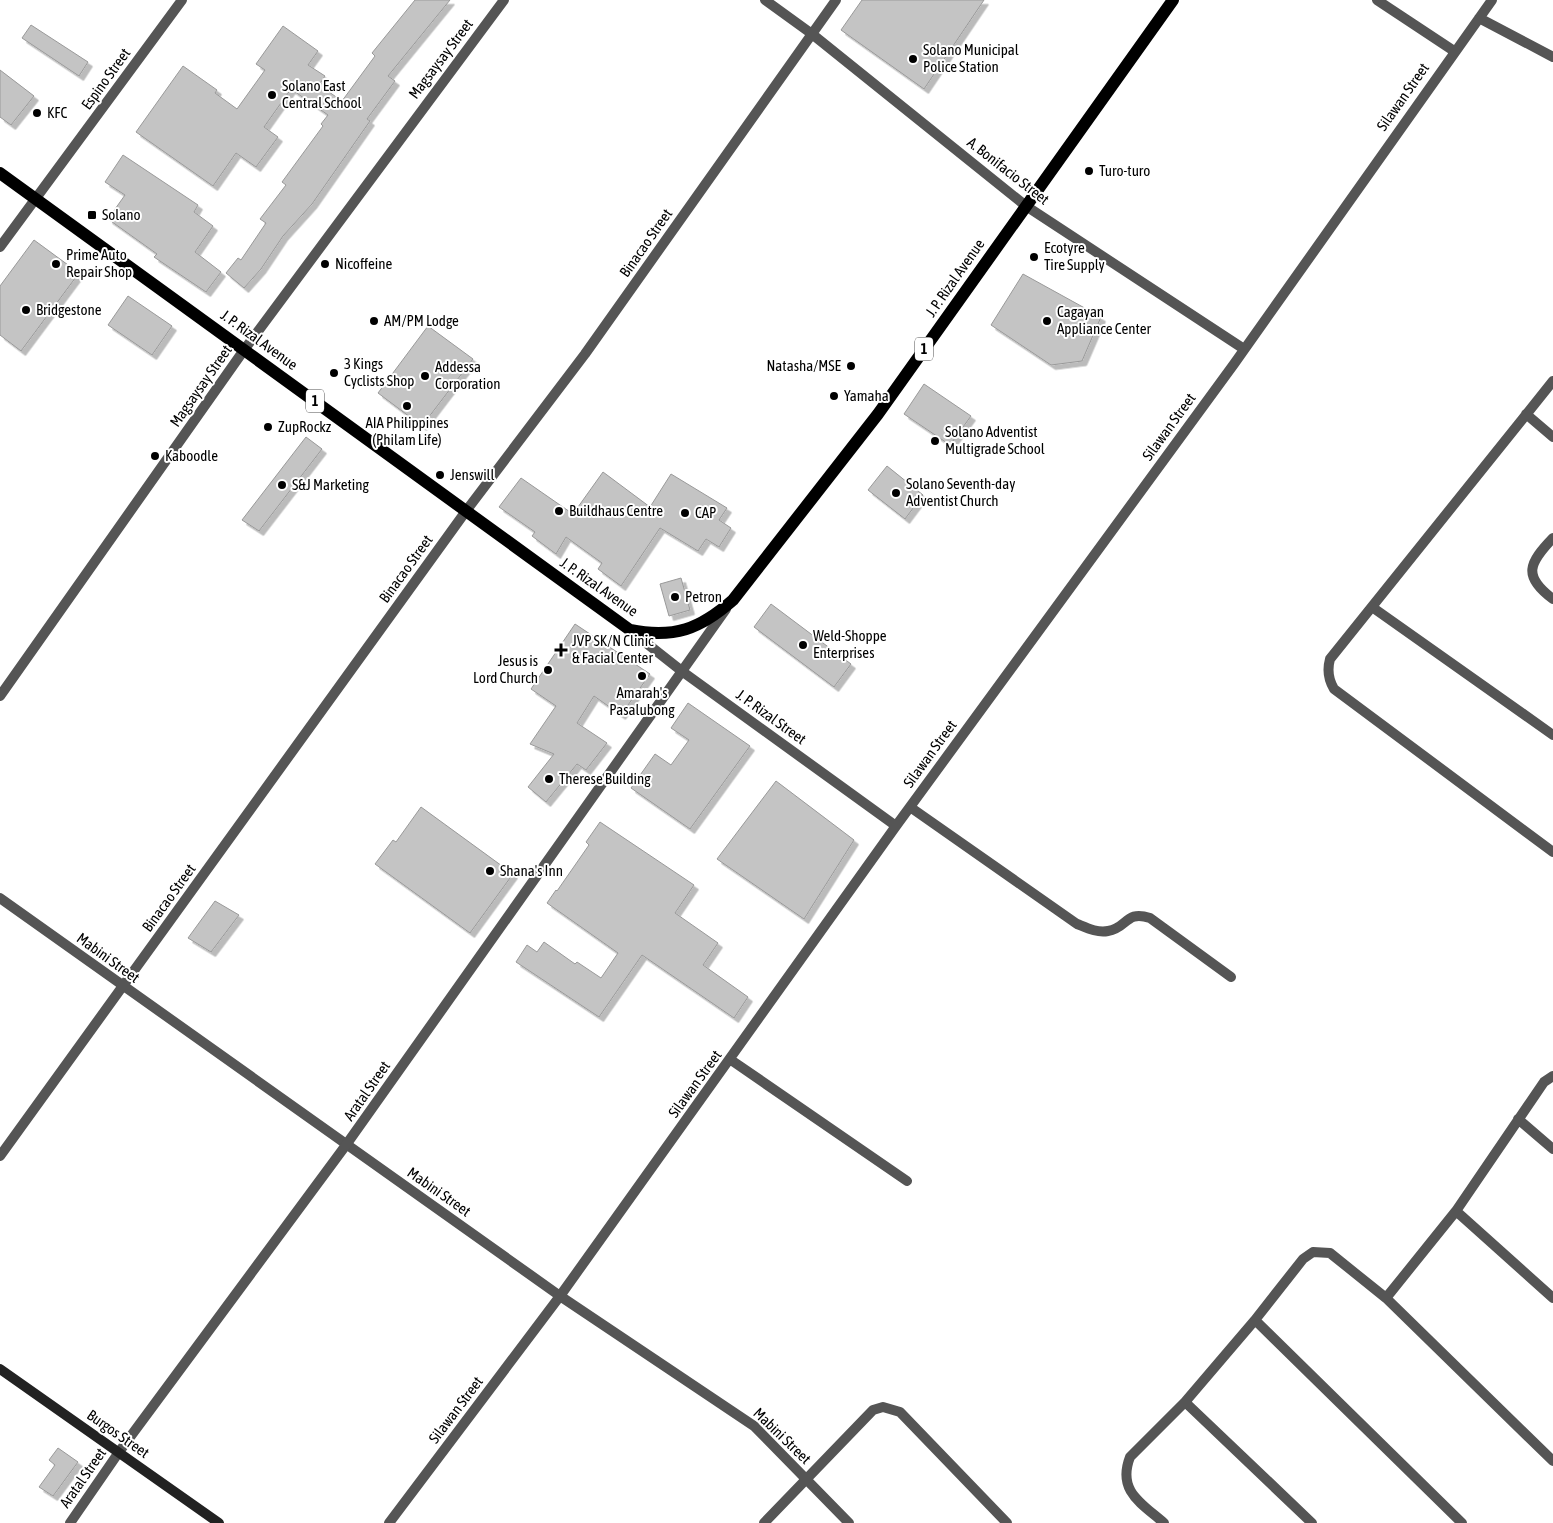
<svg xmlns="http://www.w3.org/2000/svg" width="1553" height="1523" font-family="'Asap Condensed',sans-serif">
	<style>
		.building { fill: #c4c4c4; stroke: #999; filter: url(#shadow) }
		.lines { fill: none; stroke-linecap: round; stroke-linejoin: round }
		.minor { stroke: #555; stroke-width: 10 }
		.tertiary { stroke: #555; stroke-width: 10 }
		.secondary { stroke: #222; stroke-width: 10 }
		.primary { stroke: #000; stroke-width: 12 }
		.poi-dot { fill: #000; stroke: #fff; stroke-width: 2 }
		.labels { text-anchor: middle; stroke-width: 4; stroke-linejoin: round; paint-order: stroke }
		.shield { fill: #fff; stroke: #4c4c4c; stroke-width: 1 }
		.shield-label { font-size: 14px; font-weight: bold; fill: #000 }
		.poi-label { font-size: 15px; fill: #000; stroke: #fff; text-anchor: start }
		.street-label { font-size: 15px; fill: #000; stroke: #fff }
	</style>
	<defs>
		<filter id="shadow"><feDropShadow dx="4.5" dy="4.5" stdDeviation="0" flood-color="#0004"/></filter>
	</defs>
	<rect width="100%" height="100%" fill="#fff"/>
	<path class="building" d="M415,0h35l-62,76 7,5 -28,38 3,2 -58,83 -29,32 -22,33 -17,19 -18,-15 12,-15 3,2 25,-37 -6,-4 26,-34 -4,-3 41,-56 -2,-2 7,-9 -37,-26 -27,38 14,10 -22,30 -20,-14 -23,33 -77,-54 47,-66 34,24 -2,3 22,16 28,-39 -9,-6 27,-38 35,25 -10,14 17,11 -6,9 23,16 33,-45 -3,-3z
		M862,0h122l-60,89 -83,-59z
		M31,25l57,37 -9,14 -57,-38z
		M0,70l34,26 -23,29 -11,-8z
		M123,155l75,50 -4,7 19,14 -18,26 26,20 -15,20 -52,-35 3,-3 -49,-35 17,-24 -20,-13z
		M34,240l45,33 -58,78 -21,-16v-49z
		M1023,274l78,43 -19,44 -31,4 -60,-40z
		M128,296l44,30 -20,29 -44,-30z
		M428,326l45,33 -51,67 -44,-33z
		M924,384l47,32 -21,29 -46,-31z
		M306,437l16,12 -63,82 -17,-11z
		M887,466l36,29 -18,24 -37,-29z
		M603,472l47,35 21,-33 56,34 -8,12 12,8 -12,19 -13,-8 -8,12 -38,-23 -39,58 -23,-17 4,-6 -36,-26 -10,17 -24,-18 3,-4 -36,-25 22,-29 52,36z
		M681,578l9,32 -21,6 -9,-32z
		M771,604l80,60 -17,23 -80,-60z
		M575,624l75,50 -29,41 -27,-19 -17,27 30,20 -21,27 -9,-6 -31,38 -18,-15 26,-33 -24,-10 26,-38 -25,-17z
		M688,703l62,43 -60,83 -59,-41 24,-34 16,11 18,-25 -18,-12z
		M776,781l78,59 -50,79 -87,-60z
		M421,807l92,67 -43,59 -95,-69 18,-24 3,2z
		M600,822l94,63 -19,28 43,30 -15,22 45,32 -14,21 -92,-63 -43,62 -83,-55 11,-17 10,7 7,-10 31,22 2,-2 24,16 17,-25 -71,-50 9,-13 1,1 32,-46 -3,-3z
		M215,901l24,14 -28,37 -23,-14z
		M58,1448l20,14 -25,34 -14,-9 16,-22 -6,-5z"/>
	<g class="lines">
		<path class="minor" d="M765,0l47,34 214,172 218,143
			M1377,0l77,51
			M1479,18l74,39
			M0,247l182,-247
			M1553,381l-223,278c-3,11 -2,20 4,30l219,163
			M1526,414l27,23
			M1553,538c-24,25 -31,38 0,61
			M1372,607l181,128
			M683,672l213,154
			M0,696l244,-346 260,-350
			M910,807l167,117c10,4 20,9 31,7 20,-3 17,-21 42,-13l81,59
			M0,898l560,398 194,130 95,97
			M731,1060l176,121
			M1518,1119l35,30
			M0,1156l466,-645 119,-157 251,-354
			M1456,1211l97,87
			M1386,1298l70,-87 88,-129 9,-6
			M1185,1402l70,-82
			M70,1523l49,-71
			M389,1523l171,-227 336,-470 338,-462 258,-364
			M764,1523l109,-113 10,-3 17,5 107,111
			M1164,1523c-23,-20 -47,-32 -34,-66l55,-55 127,121
			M1462,1523l-207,-203 48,-61 10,-7 17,1 56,45 167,163"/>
		<path class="tertiary" d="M631,631l52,41
			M119,1452l227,-307 380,-536"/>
		<path class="secondary" d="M0,1369l219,154"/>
		<path class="primary" d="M0,173l630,457c44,9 70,-1 103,-30l145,-186 295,-414"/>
	</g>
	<g class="poi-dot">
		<circle cx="913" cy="59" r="5"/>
		<circle cx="272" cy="95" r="5"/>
		<circle cx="37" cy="113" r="5"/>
		<circle cx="1089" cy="171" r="5"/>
		<rect x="87" y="210" width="10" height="10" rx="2.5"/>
		<circle cx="1034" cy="257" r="5"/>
		<circle cx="56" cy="264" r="5"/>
		<circle cx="325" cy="264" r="5"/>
		<circle cx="26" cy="310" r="5"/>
		<circle cx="374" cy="321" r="5"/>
		<circle cx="1047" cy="321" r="5"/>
		<circle cx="851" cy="366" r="5"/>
		<circle cx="334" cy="373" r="5"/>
		<circle cx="425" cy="376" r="5"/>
		<circle cx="834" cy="396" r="5"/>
		<circle cx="407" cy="406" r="5"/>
		<circle cx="268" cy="427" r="5"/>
		<circle cx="935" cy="441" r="5"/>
		<circle cx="155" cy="456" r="5"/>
		<circle cx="440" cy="475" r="5"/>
		<circle cx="282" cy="485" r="5"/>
		<circle cx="896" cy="493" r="5"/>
		<circle cx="559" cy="511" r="5"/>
		<circle cx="685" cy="513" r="5"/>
		<circle cx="675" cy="597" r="5"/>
		<circle cx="803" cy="645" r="5"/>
		<path d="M558.5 642.5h5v5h5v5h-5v5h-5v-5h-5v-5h5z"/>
		<circle cx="548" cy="670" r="5"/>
		<circle cx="642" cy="676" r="5"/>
		<circle cx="549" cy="779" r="5"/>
		<circle cx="490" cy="871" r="5"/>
	</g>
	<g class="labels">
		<g class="shield">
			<rect x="915" y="337.5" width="18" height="23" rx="4"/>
			<rect x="306" y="389.5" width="18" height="23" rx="4"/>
		</g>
		<g class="shield-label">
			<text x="924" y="354">1</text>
			<text x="315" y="406">1</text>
		</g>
		<g class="poi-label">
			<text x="923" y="55">Solano Municipal<tspan x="923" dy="17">Police Station</tspan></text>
			<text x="282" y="91">Solano East<tspan x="282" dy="17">Central School</tspan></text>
			<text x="47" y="118">KFC</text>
			<text x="1099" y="176">Turo-turo</text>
			<text x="102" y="220">Solano</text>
			<text x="1044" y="253">Ecotyre<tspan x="1044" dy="17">Tire Supply</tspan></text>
			<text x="66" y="260">Prime Auto<tspan x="66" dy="17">Repair Shop</tspan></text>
			<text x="335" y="269">Nicoffeine</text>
			<text x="36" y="315">Bridgestone</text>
			<text x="1057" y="317">Cagayan<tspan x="1057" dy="17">Appliance Center</tspan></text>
			<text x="384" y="326">AM/PM Lodge</text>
			<text x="344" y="369">3 Kings<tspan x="344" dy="17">Cyclists Shop</tspan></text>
			<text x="841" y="371" text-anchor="end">Natasha/MSE</text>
			<text x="435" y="372">Addessa<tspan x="435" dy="17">Corporation</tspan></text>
			<text x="844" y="401">Yamaha</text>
			<text x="407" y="428" text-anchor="middle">AIA Philippines<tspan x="407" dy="17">(Philam Life)</tspan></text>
			<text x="278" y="432">ZupRockz</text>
			<text x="945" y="437">Solano Adventist<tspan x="945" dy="17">Multigrade School</tspan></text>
			<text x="165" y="461">Kaboodle</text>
			<text x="450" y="480">Jenswill</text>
			<text x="906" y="489">Solano Seventh-day<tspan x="906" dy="17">Adventist Church</tspan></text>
			<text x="292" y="490">S&amp;J Marketing</text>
			<text x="569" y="516">Buildhaus Centre</text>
			<text x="695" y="518">CAP</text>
			<text x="685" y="602">Petron</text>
			<text x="813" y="641">Weld-Shoppe<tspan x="813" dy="17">Enterprises</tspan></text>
			<text x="572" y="646">JVP SK/N Clinic<tspan x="572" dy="17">&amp; Facial Center</tspan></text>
			<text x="538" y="666" text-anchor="end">Jesus is<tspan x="538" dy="17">Lord Church</tspan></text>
			<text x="642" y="698" text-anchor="middle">Amarah's<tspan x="642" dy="17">Pasalubong</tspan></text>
			<text x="559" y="784">Therese Building</text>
			<text x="500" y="876">Shana's Inn</text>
		</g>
		<g class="street-label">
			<text transform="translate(441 59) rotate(-53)" y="5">Magsaysay Street</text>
			<text transform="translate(106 79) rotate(-54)" y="5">Espino Street</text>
			<text transform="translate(1403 97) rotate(-55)" y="5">Silawan Street</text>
			<text transform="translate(1008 171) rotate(38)" y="5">A. Bonifacio Street</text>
			<text transform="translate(646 243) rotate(-55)" y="5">Binacao Street</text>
			<text transform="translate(955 278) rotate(-55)" y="5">J. P. Rizal Avenue</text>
			<text transform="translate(259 340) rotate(36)" y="5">J. P. Rizal Avenue</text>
			<text transform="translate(201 386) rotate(-55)" y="5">Magsaysay Street</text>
			<text transform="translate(1169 427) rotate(-54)" y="5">Silawan Street</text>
			<text transform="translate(406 569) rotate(-54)" y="5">Binacao Street</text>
			<text transform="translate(599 587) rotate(35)" y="5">J. P. Rizal Avenue</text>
			<text transform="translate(771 717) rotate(36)" y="5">J. P. Rizal Street</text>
			<text transform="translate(930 754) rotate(-54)" y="5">Silawan Street</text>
			<text transform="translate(169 898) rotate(-54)" y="5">Binacao Street</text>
			<text transform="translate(108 958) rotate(36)" y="5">Mabini Street</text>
			<text transform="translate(695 1084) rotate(-54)" y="5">Silawan Street</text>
			<text transform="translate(367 1091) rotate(-55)" y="5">Aratal Street</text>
			<text transform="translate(439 1192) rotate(35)" y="5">Mabini Street</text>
			<text transform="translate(456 1410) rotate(-53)" y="5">Silawan Street</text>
			<text transform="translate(118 1434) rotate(35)" y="5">Burgos Street</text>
			<text transform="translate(782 1436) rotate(44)" y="5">Mabini Street</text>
			<text transform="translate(83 1478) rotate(-55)" y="5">Aratal Street</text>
		</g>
	</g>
</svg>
